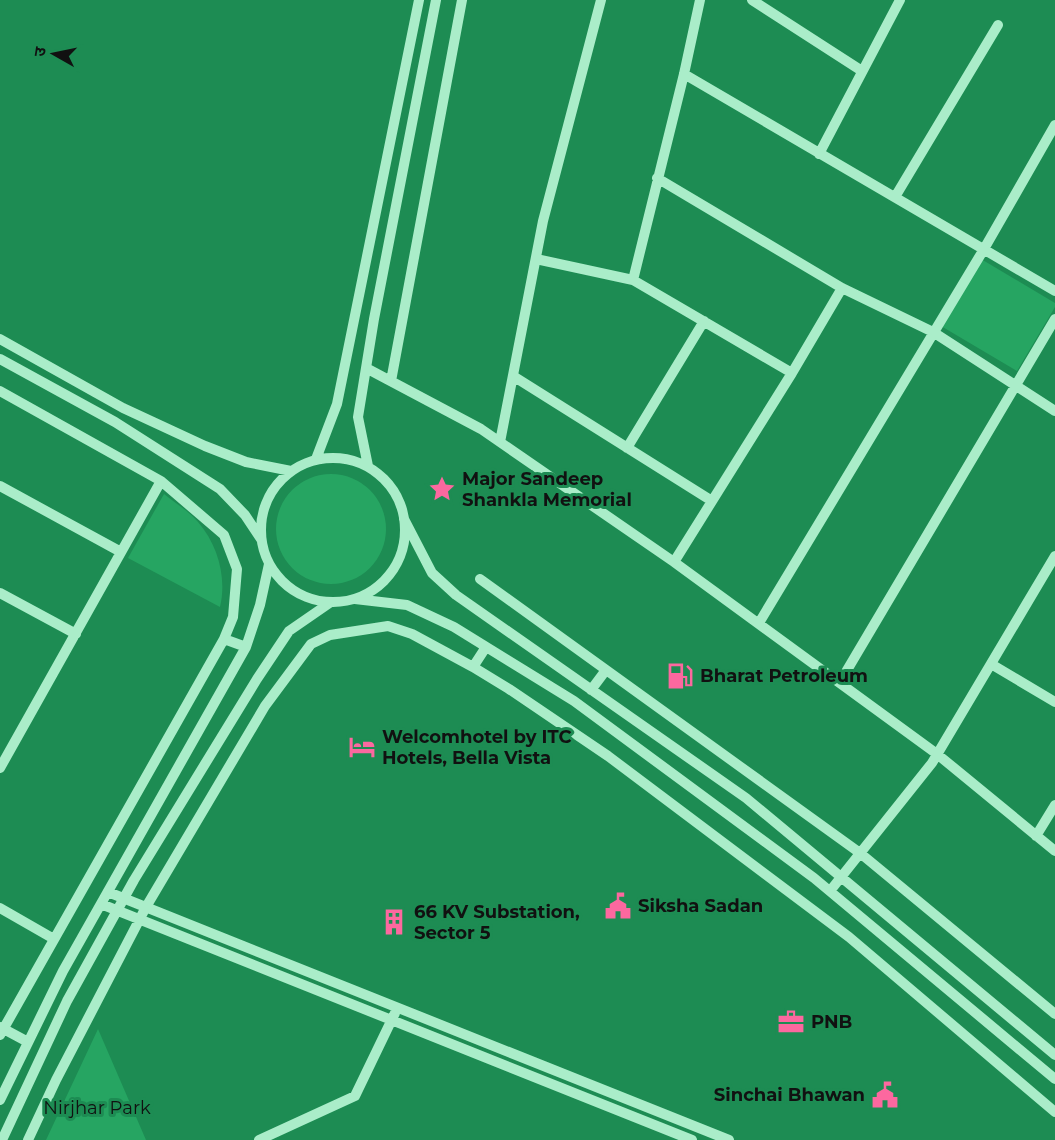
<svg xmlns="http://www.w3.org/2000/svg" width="1055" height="1140" font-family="Montserrat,'Noto Sans Devanagari',sans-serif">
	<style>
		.green { fill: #26a562 }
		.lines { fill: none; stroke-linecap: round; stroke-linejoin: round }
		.minor { stroke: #aaedc9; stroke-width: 10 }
		.labels { text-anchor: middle; stroke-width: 6; stroke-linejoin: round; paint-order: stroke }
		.poi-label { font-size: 18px; font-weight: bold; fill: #111; stroke: #1d8c53; text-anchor: start }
		.park-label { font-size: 18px; fill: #111; stroke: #1d8c53 }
	</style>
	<rect width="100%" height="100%" fill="#1d8c53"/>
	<path class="green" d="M981,259l74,44v4l-38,64 -76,-45z
		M276 529a55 55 0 1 1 110 0a55 55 0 1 1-110 0Z
		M164,494c11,9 25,17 34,28 20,23 29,56 22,85l-92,-49z
		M98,1029l48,111h-100z"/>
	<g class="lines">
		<path class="minor" d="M752,0l110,71
			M684,74l371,217
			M819,154l81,-154
			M657,178l185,110 91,44 122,79
			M895,197l103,-172
			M536,259l97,21 159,93
			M633,280l51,-206 16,-74
			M0,339l123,69 82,38 41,16 45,9
			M0,359l115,63 105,67 25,26 16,24
			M366,368l115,61 193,133 263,192 118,97
			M513,376l199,125
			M391,381l71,-381
			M0,391l161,90 63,54 13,34 -4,48 -9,22 -224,396
			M500,442l43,-221 58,-221
			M627,448l77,-127
			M261 530a72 72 0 1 1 144 0a72 72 0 1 1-144 0Z
			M316,459l21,-55 82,-404
			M368,466l-10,-49 16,-98 62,-319
			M0,486l121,66
			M404,519l28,54 24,22 290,203 309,257
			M674,562l118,-189 50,-85
			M480,579l380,274 195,161
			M0,593l76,41
			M355,599l52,6 47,22 120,74 240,177 241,201
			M759,623l225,-374 71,-124
			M224,639l22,8
			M991,664l64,38
			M473,667l13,-20
			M840,682l215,-363
			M591,690l15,-20
			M0,768l161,-287
			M1036,836l19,-31
			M830,891l102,-128 123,-207
			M108,892l621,248
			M101,904l591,236
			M0,908l54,31
			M0,1027l28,15
			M0,1100l63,-129 183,-324 14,-42 9,-41
			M2,1140l65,-139 67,-121 123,-201 32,-48 42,-29
			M28,1140l28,-60 90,-173 119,-201 46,-62 19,-9 58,-9 24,8 61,33 36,22 99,67 241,181 206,175
			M259,1140l96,-44 40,-83"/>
	</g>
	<defs>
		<g id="sight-bare" transform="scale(2.07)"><path d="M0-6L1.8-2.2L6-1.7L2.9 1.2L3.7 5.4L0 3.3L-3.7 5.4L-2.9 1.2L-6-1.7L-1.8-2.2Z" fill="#fc689f" stroke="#1d8c53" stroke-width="2.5" paint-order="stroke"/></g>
		<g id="fuel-bare" transform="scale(2.07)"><path d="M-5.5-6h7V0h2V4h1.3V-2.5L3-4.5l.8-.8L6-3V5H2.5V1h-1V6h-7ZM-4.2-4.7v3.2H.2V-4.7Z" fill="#fc689f" stroke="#1d8c53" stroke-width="2.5" paint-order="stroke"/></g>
		<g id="hotel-bare" transform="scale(2.07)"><path d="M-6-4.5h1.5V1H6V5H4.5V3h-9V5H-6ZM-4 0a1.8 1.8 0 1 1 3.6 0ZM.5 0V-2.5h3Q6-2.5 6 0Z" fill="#fc689f" stroke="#1d8c53" stroke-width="2.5" paint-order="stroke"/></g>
		<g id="civic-bare" transform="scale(2.07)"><path d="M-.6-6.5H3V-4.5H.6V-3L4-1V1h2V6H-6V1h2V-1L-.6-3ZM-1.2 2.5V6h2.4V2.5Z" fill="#fc689f" stroke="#1d8c53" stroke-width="2.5" paint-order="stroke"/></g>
		<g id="building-bare" transform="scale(2.07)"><path d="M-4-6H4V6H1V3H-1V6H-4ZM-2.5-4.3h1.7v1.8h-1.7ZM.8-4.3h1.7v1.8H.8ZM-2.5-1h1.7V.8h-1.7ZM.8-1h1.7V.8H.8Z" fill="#fc689f" stroke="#1d8c53" stroke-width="2.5" paint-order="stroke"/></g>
		<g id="office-bare" transform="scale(2.07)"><path d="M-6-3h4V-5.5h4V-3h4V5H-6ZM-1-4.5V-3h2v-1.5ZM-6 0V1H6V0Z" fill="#fc689f" stroke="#1d8c53" stroke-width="2.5" paint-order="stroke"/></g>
	</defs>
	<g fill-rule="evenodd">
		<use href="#sight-bare" x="442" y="489"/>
		<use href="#fuel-bare" x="680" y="676"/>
		<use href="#hotel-bare" x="362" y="747"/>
		<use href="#civic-bare" x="618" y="906"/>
		<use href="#building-bare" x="394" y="922"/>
		<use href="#office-bare" x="791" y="1022"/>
		<use href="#civic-bare" x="885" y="1095"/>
	</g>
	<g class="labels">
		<g class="poi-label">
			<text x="462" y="485">Major Sandeep<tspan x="462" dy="21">Shankla Memorial</tspan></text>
			<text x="700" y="682">Bharat Petroleum</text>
			<text x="382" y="743">Welcomhotel by ITC<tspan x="382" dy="21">Hotels, Bella Vista</tspan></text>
			<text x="638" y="912">Siksha Sadan</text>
			<text x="414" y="918">66 KV Substation,<tspan x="414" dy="21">Sector 5</tspan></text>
			<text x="811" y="1028">PNB</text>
			<text x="865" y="1101" text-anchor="end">Sinchai Bhawan</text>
		</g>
		<g class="park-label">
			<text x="97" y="1114">Nirjhar Park</text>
		</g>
	</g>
	<g transform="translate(54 54) rotate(279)" stroke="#1d8c53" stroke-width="4.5" paint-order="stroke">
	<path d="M0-4.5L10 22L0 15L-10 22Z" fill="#111111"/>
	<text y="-9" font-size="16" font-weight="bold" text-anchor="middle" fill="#111111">उ</text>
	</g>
</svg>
